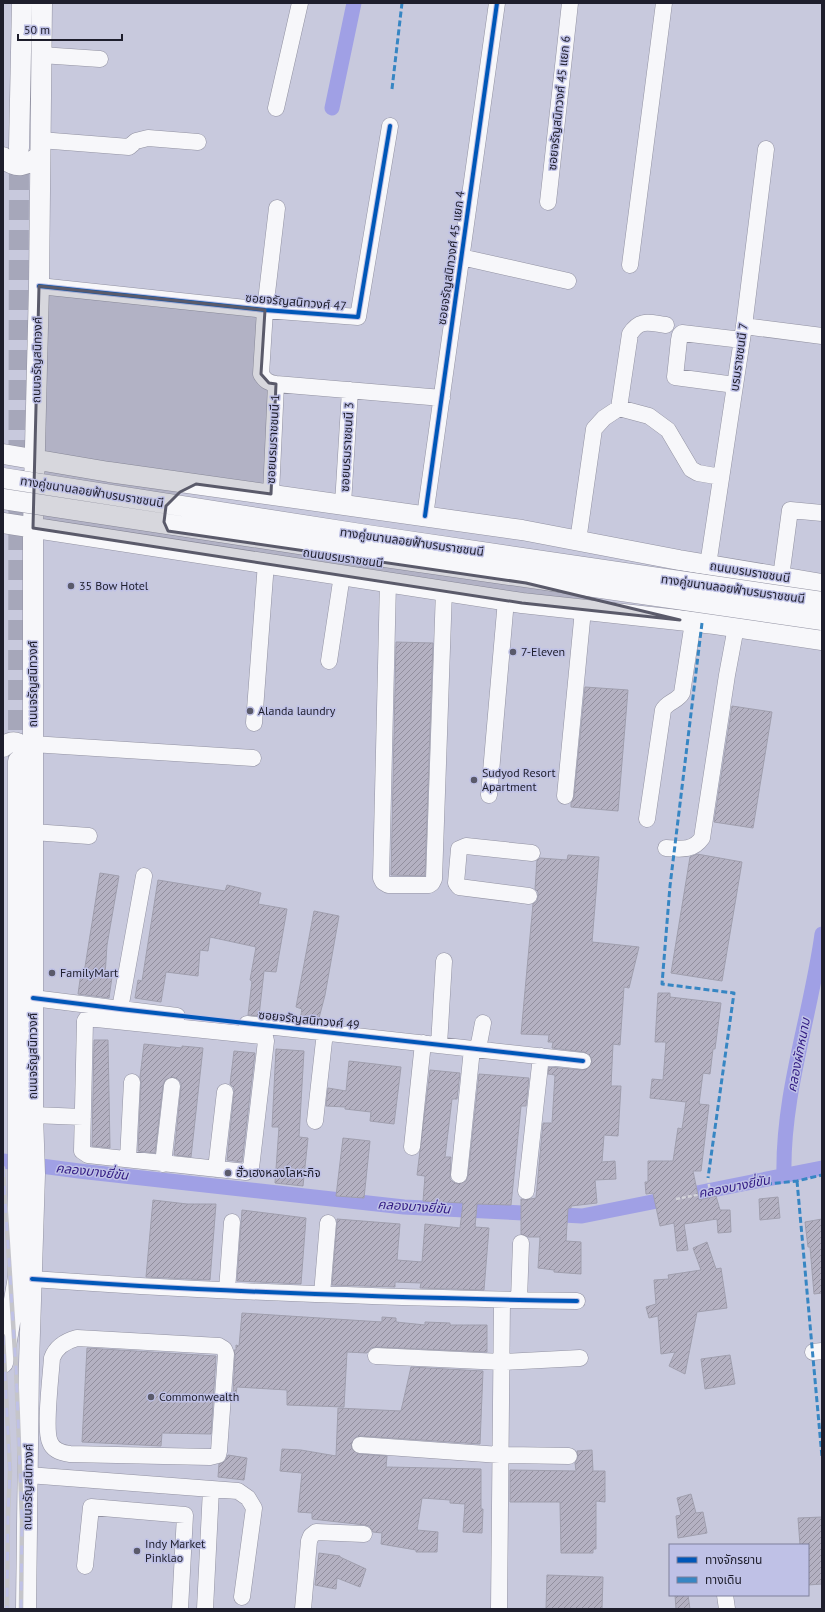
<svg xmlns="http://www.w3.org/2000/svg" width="825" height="1612" font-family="'PT Sans','Noto Sans Thai',sans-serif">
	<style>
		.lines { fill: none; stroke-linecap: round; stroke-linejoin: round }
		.canal { stroke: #a0a0e5; stroke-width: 15 }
		.building { fill: url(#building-hatch); stroke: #a09fae }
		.major-tunnel { stroke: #a6a7ba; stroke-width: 20; stroke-dasharray: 20 10; stroke-linecap: butt }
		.minor-casing { stroke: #9292a2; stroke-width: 17 }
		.major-casing { stroke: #9292a2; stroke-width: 21 }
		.path { stroke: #d3d3da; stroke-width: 2.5; stroke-dasharray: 4 2; stroke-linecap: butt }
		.minor { stroke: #f7f7fa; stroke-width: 16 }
		.major { stroke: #f7f7fa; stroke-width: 20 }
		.rail-casing { stroke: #c5c5ca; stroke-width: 4.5 }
		.rail { stroke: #bfc1e6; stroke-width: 3; stroke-dasharray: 9; stroke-linecap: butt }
		.major-bridge-casing { stroke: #9292a2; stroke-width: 21; stroke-linecap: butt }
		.major-bridge { stroke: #f7f7fa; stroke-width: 20 }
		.quiet { stroke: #3786c3; stroke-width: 3; stroke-dasharray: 6 3; stroke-linecap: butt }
		.cycleway-casing { stroke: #bfc1e6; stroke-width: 6 }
		.cycleway { stroke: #0057b8; stroke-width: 4 }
		.marked { fill: #5a5a6a; fill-opacity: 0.2; stroke: #5a5a6a; stroke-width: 3; stroke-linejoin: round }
		.poi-dot { fill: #5a5a6a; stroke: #bfc1e6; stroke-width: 1.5 }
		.labels { text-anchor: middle; stroke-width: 3; stroke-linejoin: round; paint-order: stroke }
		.street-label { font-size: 12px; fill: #1e1e2c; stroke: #bfc1e6 }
		.poi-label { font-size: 12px; fill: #1e1e2c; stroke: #bfc1e6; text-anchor: start }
		.water-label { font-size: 13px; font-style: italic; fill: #311a83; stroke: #bfc1e6 }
	</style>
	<defs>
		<pattern id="building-hatch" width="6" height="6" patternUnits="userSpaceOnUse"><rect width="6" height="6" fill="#b4b1c2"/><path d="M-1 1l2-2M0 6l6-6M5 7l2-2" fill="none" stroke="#928f9e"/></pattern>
	</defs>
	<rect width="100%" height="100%" fill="#c8c9dd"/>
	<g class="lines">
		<path class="canal" d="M332,108l22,-105
			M3,1161l76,10 325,36 178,9 240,-48
			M784,1176c-2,-82 27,-161 38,-242"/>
	</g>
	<path class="building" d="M396,642l37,1 -8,233 -34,-1z
		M585,687l43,3 -10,121 -47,-4v-4l3,-6z
		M732,706l40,6 -19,116 -39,-6z
		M697,854l45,8 -20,119 -51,-8 19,-116z
		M568,855l31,2 -7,85 47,5 -10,41 -5,-1 -4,58 -7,-1 -2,42h10l-3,50 -14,-1 -2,27 13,-1 1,18 -21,1 2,23 -26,3v2h-3l-2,33 15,1v32l-27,-2v-2l-16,-2 2,-31h-12l-7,-3v-35l4,1 11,-2 7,-75h9l3,-48 -7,-1 1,-7 33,3 5,-1 5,-7 -1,-5 -7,-5 -32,-4 1,-6h-5l1,-7 -28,-1 12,-130 4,-3 1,-4v-5l-3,-3 2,-29 3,-2 27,2z
		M100,873l19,3 -12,69 -2,31 7,1 -3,21 -31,-4 3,-21h3z
		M158,880l67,11 2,-6 34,8 -3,11 29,5 -11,63 -12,-1 -5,45 -11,-1 4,-34 -2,-1 6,-33 -46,-10 -2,14 -8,-1 -2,26 -32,-4 -5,30 -26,-4 3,-18 4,1z
		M314,911l25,5 -14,79 -7,27 -18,-2 2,-11 -6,-2z
		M658,993h12v4l51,6 -6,46h-2l-3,25 -7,-1 -4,31 10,1 -8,66h-8l6,29 17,-4 4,14h10l1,22 -13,1 -1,-14 -33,5 4,26 -11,1 -3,-28 -14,3 -7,-33 -7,1 -1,-12h3v-21h25l5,-33 4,1 4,-27 -36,-4 2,-19 11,1 3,-38h-11z
		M94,1040h14l2,108 -18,-2z
		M144,1044l38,4v-2l21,2 -12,109 -17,-2 7,-68v-4l-3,-4 -5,-2 -8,3 -2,5 -8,68 -17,-2 3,-69 -1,-5z
		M276,1049l28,2 -5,86 9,1 -5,48 -28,-3 4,-56h-7z
		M234,1051l21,2 -13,109 -15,-2 7,-67v-5l-4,-4z
		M349,1061l52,6 -7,57 -24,-3 1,-9 -26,-3v-2l-19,-1 2,-18 18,3z
		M430,1070l30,3 -3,26h-5l-7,58h6l-1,22 3,3 5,2 8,-3 2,-5 11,-102 50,4 -3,28h-5l-10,99 -34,-1 -2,23 14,1 -5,62 -64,-2 1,-5 -26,-1v5l-63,-2 5,-61v-5l63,5 -3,36 25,2 3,-38 35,4 3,-25 -40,-2 2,-25 -8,-1z
		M343,1138l27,3 -6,57 -28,-2z
		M778,1197l2,21 -20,2 -1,-21z
		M153,1200l34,4h29l-6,76 -64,-3z
		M242,1210l64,8 -5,66 -64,-3z
		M822,1219v74l-8,1 -4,-47h-2l-3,-25z
		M707,1242l9,27 5,-1 6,40 -30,4 -12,62 -16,-8 6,-14 -14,2 -3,-38 -9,2 -3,-11 10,-3 -2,-24 15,-1 -1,-4 33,-5 -8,-22z
		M242,1313l140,9v-5l14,1v4l29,3v-3l25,1v2h37v27l-111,-5 -5,1 -4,5 -20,-1 -3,55 -57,-2v-15l-50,-3 -1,7h-3l2,-39 -1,-5h2v-5l3,1z
		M87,1348l129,8 -5,78 -49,-1 -1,13 -79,-4z
		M730,1355l5,29 -30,5 -4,-30z
		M411,1367l72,4 -3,73 -119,-8 -5,1 -5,7 1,5 7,5 28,2 -1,11 95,2v40h2l-1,24 -19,-1 2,-28 -15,-1v-3l-28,-2 -5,32 21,2 -1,20h-21v-2l-35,-6 1,-11 -9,-1 -4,-6 -4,-1 -53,-6v-6l-14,-1 4,-39 -22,-2 2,-22 19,1 35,6 2,-48 63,3z
		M592,1450l1,21h12v31l-9,-1v48h-3v4h-32l-1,-51h-50v-32l66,1 -1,-8 3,-6 -1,-6z
		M228,1455l19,3 -3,22 -26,-3 1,-13 6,-3z
		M691,1494l5,19 7,-1 4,21 -29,5 -2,-22 5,-1 -4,-17z
		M822,1517v67l-14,1v-40h-8l-2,-27z
		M319,1553l21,3v1l26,12 -6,18 -23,-9 -1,11 -21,-4z
		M547,1575l56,2 -1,32h-56z
		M675,1595h13l2,14h-14z"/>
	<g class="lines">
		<path class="major-tunnel" d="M18,760l1,-612"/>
		<g class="minor-casing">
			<path id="minor" d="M41,55l59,4
				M276,108l24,-105
				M40,140l89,7 7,-6 12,-3 50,4
				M548,202l22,-199
				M277,208l-12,102 -4,64c4,7 8,9 15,10l166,14
				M461,257l107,24
				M630,265l34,-262
				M39,286l226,24 93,7 32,-191
				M744,326l78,10
				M735,385l-60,-8 4,-37 1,-5 2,-2 60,7
				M619,408l11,-74c10,-16 20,-11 36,-9
				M271,494l5,-110
				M343,504l7,-114
				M425,516l72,-513
				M578,541l16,-112 10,-11 15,-10 30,8 19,14 23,39 7,4 23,4
				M708,565l36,-239 22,-177
				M781,577l9,-67 32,3
				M388,582l-7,296 2,4 5,3h41l3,-2 2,-4 10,-289
				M329,661l13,-86
				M254,723l12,-160
				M32,744l221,14
				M489,795l17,-195
				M565,796l18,-186
				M647,819l16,-109c4,-8 15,-9 19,-17l11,-71
				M33,832l56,4
				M666,848c15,1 27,3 36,-10l25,-163 9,-48
				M529,896l-70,-9 -3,-4 3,-34 7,-3 66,7
				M33,998l144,18
				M120,1009l24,-133
				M87,1018l175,18 3,1 1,4 -15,127 -5,4 -158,-17 -6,-4 3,-130z
				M247,1024l336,37
				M439,1045l5,-84
				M478,1049l5,-26
				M33,1115l50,2
				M315,1121l10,-89
				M412,1147l11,-104
				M128,1159l4,-77
				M163,1164l9,-78
				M216,1169l9,-77
				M459,1175l13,-126
				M526,1191l15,-135
				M32,1279c181,13 363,19 545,22
				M227,1290l5,-68
				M322,1294l6,-71
				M519,1300l2,-57
				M77,1338l142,8 5,3 2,5 -7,97 -1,4 -8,2 -140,-3c-8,-1 -17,-3 -20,-12 -6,-12 1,-68 2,-84 4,-11 14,-17 25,-20z
				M813,1352l9,-1
				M376,1356l126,6 78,-4
				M360,1445l140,10 69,1
				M28,1475l210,16 10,7 6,10 -12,89
				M85,1566l6,-59 94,8 -5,94
				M725,1595l2,14
				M205,1609l6,-120
				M303,1609l6,-68 2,-5 5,-4 48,2
				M499,1609l3,-309"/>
		</g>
		<g class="major-casing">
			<path id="major" d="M19,148l3,-145
				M3,157c12,13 25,9 37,-2
				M3,454l106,18 413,58 157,30 143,24
				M3,523l519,80 193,21 107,16
				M3,747c17,-14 24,6 29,19
				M18,761v514l2,16
				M3,1363l15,-86
				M26,1609l3,-245 6,-190 -2,-59v-587l6,-242 3,-283"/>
		</g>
		<path class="path" d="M708,1178l2,15
			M676,1199l63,-12"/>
		<use href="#minor" class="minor"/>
		<use href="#major" class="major"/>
		<g class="rail-casing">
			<path id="rail" d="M3,1168l13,200 6,153 -1,88
				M3,1336l7,135 -2,43 -1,95"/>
		</g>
		<use href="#rail" class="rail"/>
		<g class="major-bridge-casing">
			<path id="major-bridge" d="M3,478l364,57 455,67
				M3,499l361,55 458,66"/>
		</g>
		<use href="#major-bridge" class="major-bridge"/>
		<path class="quiet" d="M392,89l10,-86
			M702,623l-32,263 -8,98 72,9 -26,185
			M797,1181l25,276
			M739,1187l58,-6 25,-6"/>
		<g class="cycleway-casing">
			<path id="cycleway" d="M39,286l226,24 93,7 32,-191
				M425,516l72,-513
				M33,998l87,11 463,52
				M32,1279c181,13 363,19 545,22"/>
		</g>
		<use href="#cycleway" class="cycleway"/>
	</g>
	<path class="marked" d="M39,286l226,24 -4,64 8,9 7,1 -5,110 -75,-10 -16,8 -14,14 -2,16 4,9 358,52 154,37 -158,-17 -489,-75z"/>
	<g class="poi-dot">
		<circle cx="71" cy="586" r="4"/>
		<circle cx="513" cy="652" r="4"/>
		<circle cx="250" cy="711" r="4"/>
		<circle cx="474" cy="780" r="4"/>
		<circle cx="52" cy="973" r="4"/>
		<circle cx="228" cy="1173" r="4"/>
		<circle cx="151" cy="1397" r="4"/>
		<circle cx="137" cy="1551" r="4"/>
	</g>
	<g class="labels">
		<g class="street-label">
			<text transform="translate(559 103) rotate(-84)" y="4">ซอยจรัญสนิทวงศ์ 45 แยก 6</text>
			<text transform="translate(451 258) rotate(-82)" y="4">ซอยจรัญสนิทวงศ์ 45 แยก 4</text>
			<text transform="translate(296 302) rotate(5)" y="4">ซอยจรัญสนิทวงศ์ 47</text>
			<text transform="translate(739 357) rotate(-82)" y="4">บรมราชชนนี 7</text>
			<text transform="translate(37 360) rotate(-89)" y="4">ถนนจรัญสนิทวงศ์</text>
			<text transform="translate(273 439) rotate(-87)" y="4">ซอยบรมราชชนนี 1</text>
			<text transform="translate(347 447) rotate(-87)" y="4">ซอยบรมราชชนนี 3</text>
			<text transform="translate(92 492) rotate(9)" y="4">ทางคู่ขนานลอยฟ้าบรมราชชนนี</text>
			<text transform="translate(412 542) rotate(8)" y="4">ทางคู่ขนานลอยฟ้าบรมราชชนนี</text>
			<text transform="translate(343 558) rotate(8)" y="4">ถนนบรมราชชนนี</text>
			<text transform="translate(750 572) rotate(9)" y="4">ถนนบรมราชชนนี</text>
			<text transform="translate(733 589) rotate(8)" y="4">ทางคู่ขนานลอยฟ้าบรมราชชนนี</text>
			<text transform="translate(33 684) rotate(-90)" y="4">ถนนจรัญสนิทวงศ์</text>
			<text transform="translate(309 1020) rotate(6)" y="4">ซอยจรัญสนิทวงศ์ 49</text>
			<text transform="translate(33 1056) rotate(-90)" y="4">ถนนจรัญสนิทวงศ์</text>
			<text transform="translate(28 1487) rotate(-89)" y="4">ถนนจรัญสนิทวงศ์</text>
		</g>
		<g class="poi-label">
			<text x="79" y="590">35 Bow Hotel</text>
			<text x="521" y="656">7-Eleven</text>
			<text x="258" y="715">Alanda laundry</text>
			<text x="482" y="777">Sudyod Resort<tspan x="482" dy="14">Apartment</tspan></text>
			<text x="60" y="977">FamilyMart</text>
			<text x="236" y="1177">ฮั่วเฮงหลงโลหะกิจ</text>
			<text x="159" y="1401">Commonwealth</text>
			<text x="145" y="1548">Indy Market<tspan x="145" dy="14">Pinklao</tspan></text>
		</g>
		<g class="water-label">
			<text transform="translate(798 1055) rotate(-79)" y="5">คลองผักหนาม</text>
			<text transform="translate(92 1171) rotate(6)" y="5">คลองบางยี่ขัน</text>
			<text transform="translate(734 1186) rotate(-11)" y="5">คลองบางยี่ขัน</text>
			<text transform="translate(414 1206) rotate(4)" y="5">คลองบางยี่ขัน</text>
		</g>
	</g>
	<rect width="825" height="1612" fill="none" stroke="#1e1e2c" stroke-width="8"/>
	<rect x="669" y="1544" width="140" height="52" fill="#bfc1e6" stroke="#7f809c"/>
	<rect x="677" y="1557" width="20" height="6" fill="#0057b8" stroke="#7f809c"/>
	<text x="705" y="1564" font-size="12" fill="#1e1e2c">ทางจักรยาน</text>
	<rect x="677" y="1577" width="20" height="6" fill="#3786c3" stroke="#7f809c"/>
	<text x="705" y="1584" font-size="12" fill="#1e1e2c">ทางเดิน</text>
	<path d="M18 34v6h104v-6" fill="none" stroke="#1e1e2c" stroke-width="2"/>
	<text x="24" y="34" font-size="12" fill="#1e1e2c" stroke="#bfc1e6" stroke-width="3" paint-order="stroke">50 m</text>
</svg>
